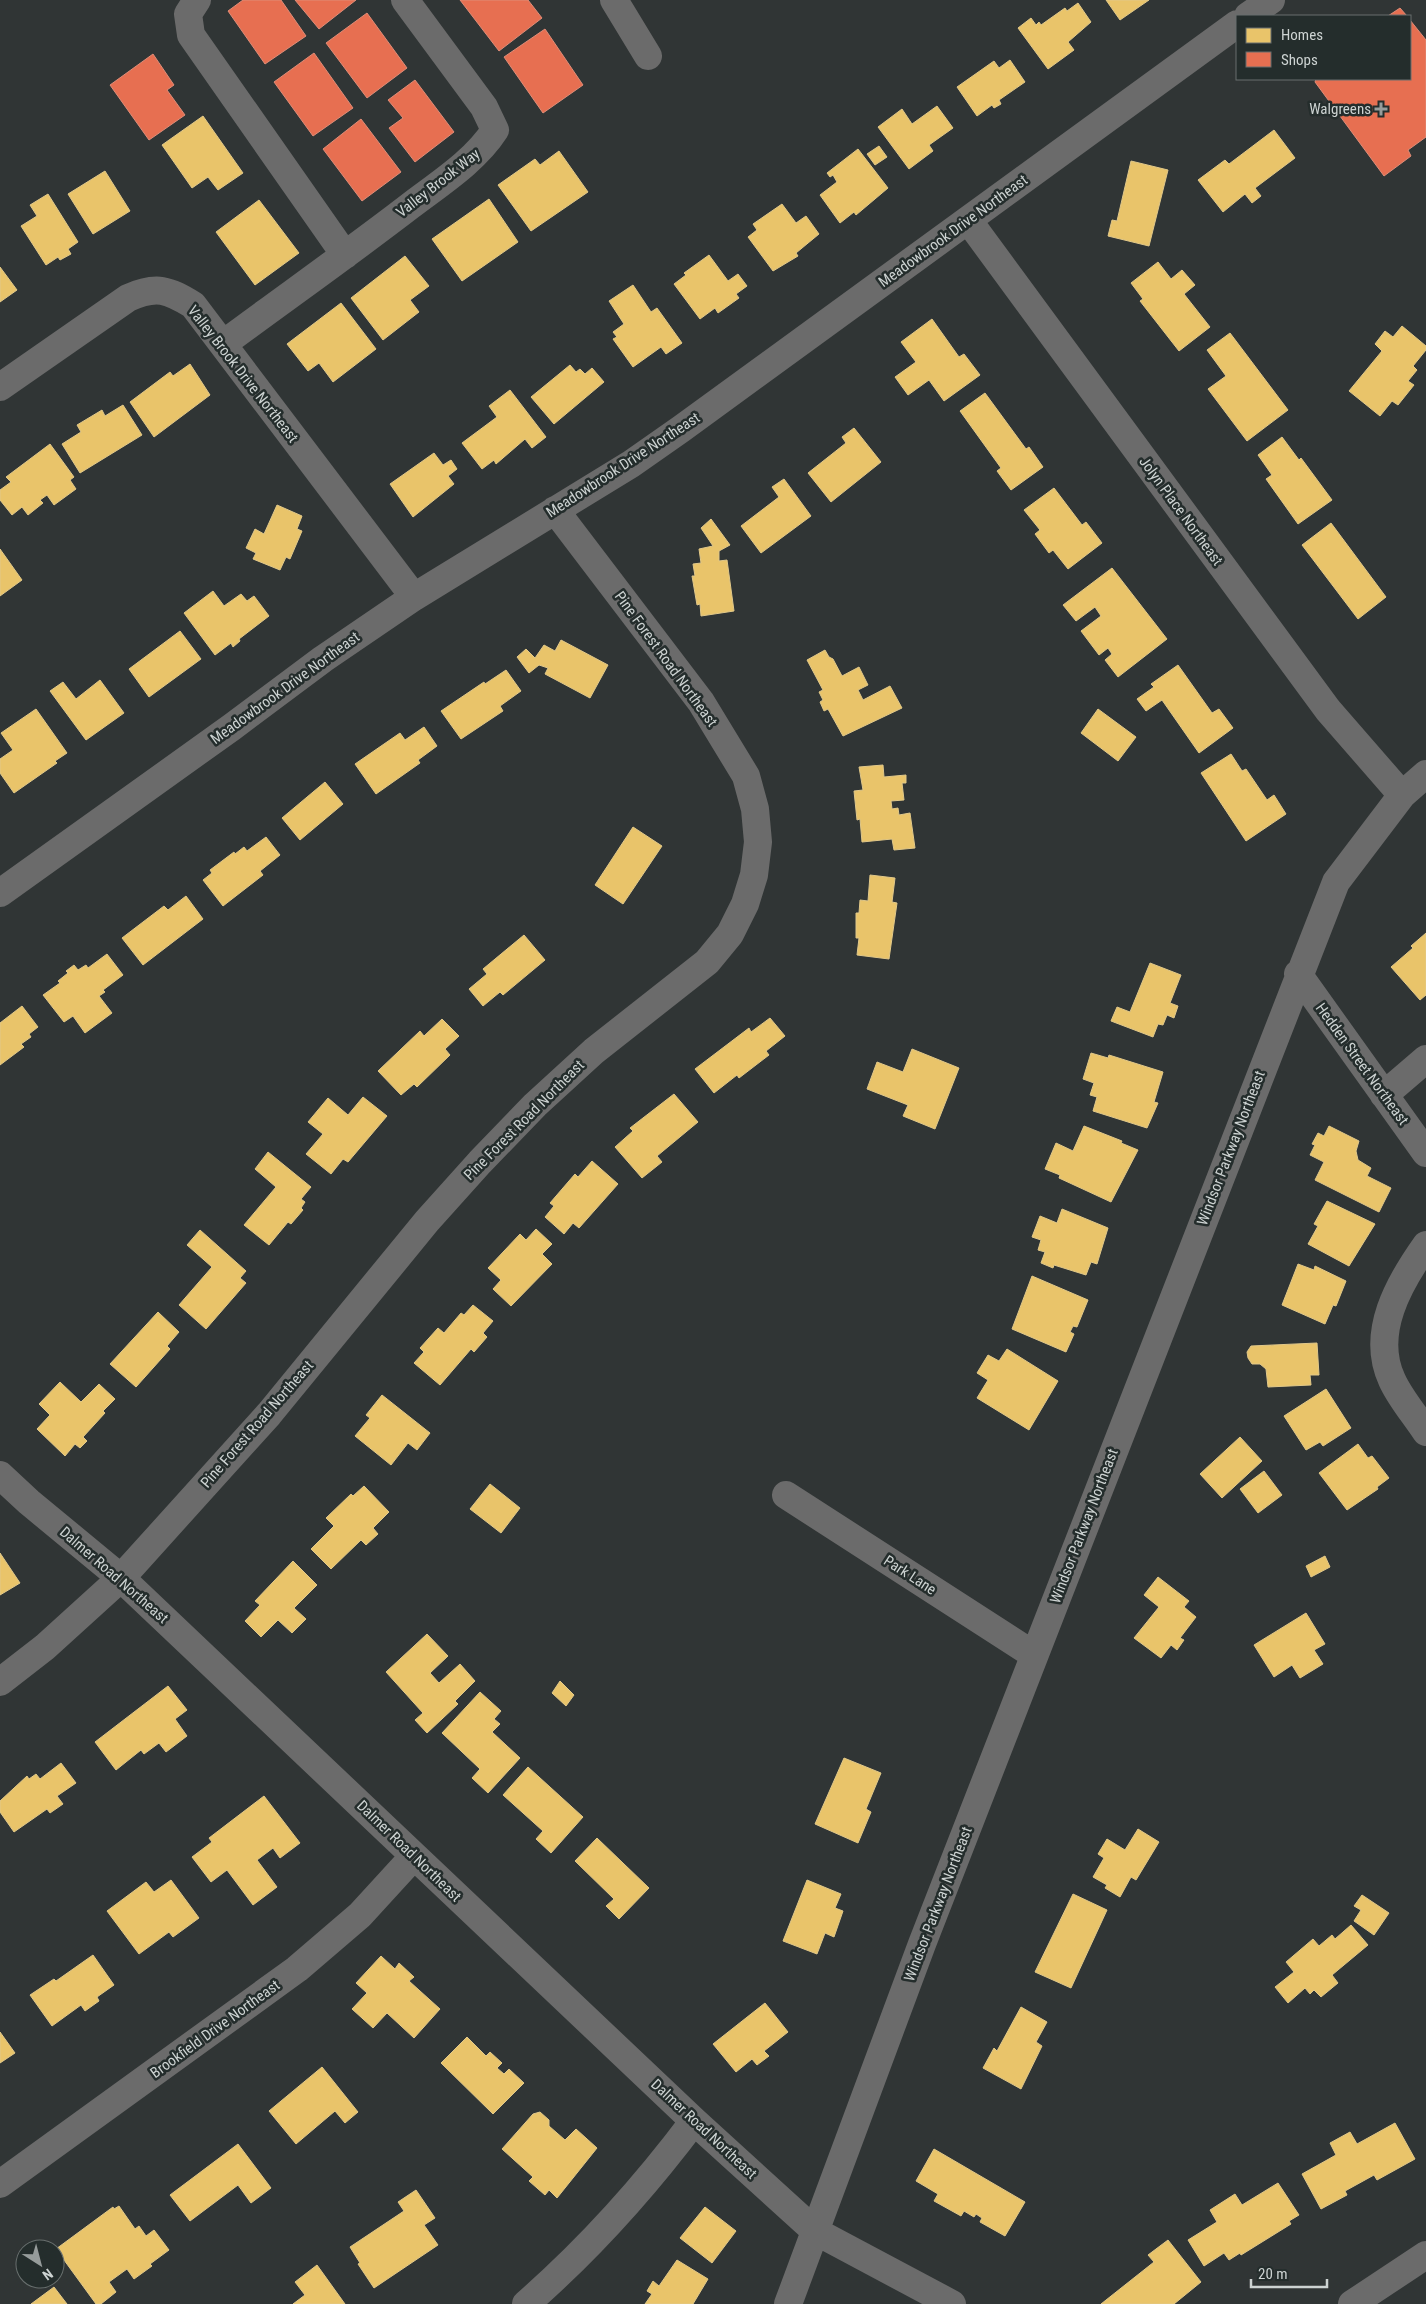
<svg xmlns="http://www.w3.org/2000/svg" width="1426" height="2304" font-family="'Roboto Condensed',sans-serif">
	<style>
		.homes { fill: #e9c46a; stroke: #e1c889 }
		.shops { fill: #e76f51; stroke: #df8d78 }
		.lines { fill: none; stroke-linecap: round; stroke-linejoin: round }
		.minor { stroke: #6b6b6b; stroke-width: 28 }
		.poi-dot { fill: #969c9b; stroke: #242d2c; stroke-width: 2 }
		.labels { text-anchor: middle; stroke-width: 5; stroke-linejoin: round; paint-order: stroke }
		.poi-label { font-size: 15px; fill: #cdd3d2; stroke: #242d2c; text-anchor: end }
		.street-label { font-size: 15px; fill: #cdd3d2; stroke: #242d2c }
	</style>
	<rect width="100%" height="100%" fill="#303535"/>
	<path class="homes" d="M1106,0h43l-29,20z
		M1078,3l13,19 -23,20 6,8 -26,19 -30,-41 13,-10 5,7 3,-3 2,3 24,-17 2,3z
		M1010,60l15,22 -26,18 2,4 -7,4 -2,-3 -15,11 -20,-29 37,-26 5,7z
		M937,106l16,22 -24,17 4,6 -24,18 -31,-42 24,-18 10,15z
		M203,116l40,57 -25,17 -10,-13 -16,11 -30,-43z
		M1274,130l21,28 -40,30 6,8 -9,7 -7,-9 -22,18 -25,-32 27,-20 4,4z
		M879,146l8,11 -12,8 -8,-11z
		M858,149l30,39 -32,27 -2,-3 -14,11 -20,-28 17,-13 -4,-7 -3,2 -3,-4z
		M559,151l29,41 -57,39 -33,-46 37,-26 5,6z
		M1131,161l37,9 -19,76 -41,-10 4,-16 5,1z
		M105,171l25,40 -37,23 -25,-40z
		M48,194l30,48 -10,7 3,5 -11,6 -2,-3 -12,8 -25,-39 16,-10 -7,-11z
		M489,199l29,43 -56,39 -30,-42z
		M259,200l40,53 -44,32 -39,-53z
		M782,204l14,19 10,-7 13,18 -23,19 2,3 -25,15 -25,-34 9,-7 -4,-6z
		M709,255l19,26 10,-7 9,12 -11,8 3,4 -21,15 -3,-5 -15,11 -26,-35 12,-9 -2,-2z
		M405,256l24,30 -19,14 9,12 -36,28 -32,-42z
		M1158,262l13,17 11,-9 13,15 -11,9 26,33 -31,24 -39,-50 3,-2 -12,-16z
		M0,267l17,23 -17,12z
		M633,285l18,27 6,-4 25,35 -16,11 -5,-7 -28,20 -20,-28 4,-2 -4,-5 11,-8 -15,-23z
		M341,303l35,46 -43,33 -14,-19 -11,8 -21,-27z
		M932,319l27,38 5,-3 16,21 -36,26 -15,-21 -21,15 -13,-18 21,-15 -15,-20z
		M1402,326l24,20v4l-13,16 4,4 -9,11 6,4 -16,20 -6,-4 -12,15 -31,-25 33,-40 -7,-7 10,-13 8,6z
		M1230,333l58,77 -41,31 -39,-52 18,-13 -19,-26z
		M190,364l20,31 -56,42 -24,-35 40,-30 3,4z
		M570,365l6,7 4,-3 5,5 7,-6 12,14 -50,42 -23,-27z
		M510,390l36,47 -14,11 -7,-9 -29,25 -2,-4 -12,9 -20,-26 35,-26 -8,-11z
		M985,393l41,56 3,-2 14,20 -32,23 -14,-19 4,-3 -41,-57z
		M123,405l19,30 -62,38 -18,-29 19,-12 -4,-7 25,-15 3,6z
		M854,428l27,34 -50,40 -23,-29 38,-30 -4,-6z
		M1282,437l17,23 2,-2 31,42 -34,24 -32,-45 6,-4 -14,-20z
		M50,444l24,33 -4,3 6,9 -22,16 -7,-10 -7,5 3,3 -15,12 -6,-8 -10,8 -12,-15v-10l11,-8 -5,-5z
		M434,453l9,12 8,-5 6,9 -9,7 6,8 -41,33 -23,-33z
		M784,479l27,37 -50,37 -20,-27 38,-29 -7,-10z
		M1054,488l28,37 4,-3 16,21 -34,26 -15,-19 -4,3 -14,-19 5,-4 -16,-20z
		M277,505l25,11 -5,13 5,2 -12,28 -4,-2 -6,13 -27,-11 3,-6 -10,-5 9,-19 9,5z
		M711,519l19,26 -11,6v10l8,-1 7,51 -33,5 -1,-12 -3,1 -5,-29h3l-2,-12 8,-1 -2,-14 14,-3 -12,-18z
		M1331,523l55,74 -28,22 -56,-74z
		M0,549l22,31 -22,16z
		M1112,568l55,71 -49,38 -13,-17 7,-6 -4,-6 -9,7 -18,-24 20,-15 -6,-9 -19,14 -13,-16z
		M213,591l11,15 17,-12 6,7 7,-5 15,20 -30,23 1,2 -7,6 -2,-4 -16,12 -31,-42z
		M180,631l21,28 -52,38 -20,-28z
		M561,640l47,25 -18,33 -45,-24 3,-6 -9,-3 -10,8 -12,-16 9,-8 9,9 9,-13 11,6z
		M825,650l4,7 4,2 9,17 17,-9 9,18 -10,5 5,10 27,-14 12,22 -59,28 -15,-27 -4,2 -4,-9 3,-2 -4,-8 4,-2 -16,-30z
		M1178,665l34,48 7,-4 14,19 -34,25 -37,-53 -16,11 -9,-12 17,-12 -3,-3z
		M506,670l15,21 -21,15 3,5 -42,28 -20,-28 43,-29 1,2z
		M100,680l24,33 -38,27 -36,-49 13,-9 13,17z
		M36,709l31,44 -12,8 2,2 -43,30 -14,-20v-14l13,-9 -12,-17z
		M1098,709l38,28 -18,24 -37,-28z
		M424,727l13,19 -19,14 2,3 -44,31 -21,-30 45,-31 5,7z
		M1231,754l11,17 4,-2 21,31 7,-5 12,19 -40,27 -45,-68z
		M883,765l1,12 22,-2v8h-4l2,17 -13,1 1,8 6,-1 1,7 11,-2 5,35 -21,2 -2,-11 -30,3 -2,-23 -3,1 -3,-29 9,-1 -4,-23z
		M325,782l18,22 -43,36 -18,-22z
		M633,827l29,19 -39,58 -28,-19z
		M266,837l14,18 -20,16 3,4 -40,31 -20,-26 9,-7 -2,-3 24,-18 1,2 9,-7 3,4z
		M870,875l25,3 -3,24 5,1 -8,56 -32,-4 2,-17h-3v-25h3l1,-13 8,1z
		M186,896l17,23 -60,46 -21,-27 42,-32 4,4z
		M1426,933v62l-6,5 -29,-33 22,-19 -2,-2z
		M524,935l21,25 -42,35 -3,-3 -17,14 -14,-17 18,-15 -4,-5z
		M107,954l16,21 -20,15 2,2 -6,4 13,17 -27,20 -12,-17 -9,6 -21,-27 17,-12 -2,-2 10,-8 -2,-2 8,-6 4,5 8,-5 2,3z
		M1150,963l31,12 -11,28 8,3 -4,12 -7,-3 -4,10 -5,-1 -5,13 -42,-16 6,-14 13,5z
		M22,1006l16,21 -9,7 2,3 -10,7 3,3 -24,18v-42z
		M770,1018l15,18 -19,15 3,4 -30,23 -2,-3 -23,18 -19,-24 54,-41 2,4z
		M442,1019l17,17 -14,13 5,6 -33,32 -3,-3 -13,11 -23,-24 42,-40 4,5z
		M912,1049l47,19 -24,61 -32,-13 5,-11 -41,-16 10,-27 26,10z
		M1091,1053l17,5 1,-3 54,17 -9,30 4,1 -11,25 -54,-17 4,-14 -7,-2 4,-12 -11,-4z
		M674,1094l24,28 -41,34 5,6 -20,16 -27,-31 18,-16 -3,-3z
		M363,1097l24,19 -39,46 -5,-3 -12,15 -25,-20 17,-20 -15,-12 20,-24 20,17z
		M1084,1126l38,15 -1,2 17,7 -27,52 -52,-24 1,-3 -15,-6 11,-26 17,8z
		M1329,1126l30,15 -3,10 2,9 13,8 -4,8 24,12 -12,24 -64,-32 9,-18 -14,-7 5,-10 -3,-1 6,-11 6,3z
		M268,1152l43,35 -10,12 4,3 -4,6 2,2 -12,14 -3,-2 -19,23 -25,-20 32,-38 -21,-18z
		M592,1161l26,23 -39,44 -6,-5 -9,11 -19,-17 9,-11 -4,-3 25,-29 3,3z
		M1327,1201l48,23 -26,42 -41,-22 10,-18 -4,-2z
		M1062,1209l46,19 -11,36 -6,-2 -5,13 -32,-10 -1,3 -12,-5 4,-11 -7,-2 3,-10 -9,-3 8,-21 17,7z
		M536,1229l16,15 -10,10 10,10 -41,42 -18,-17 8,-9 -13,-12 32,-34 6,6z
		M200,1230l46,41 -6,7 6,5 -40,46 -27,-24 33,-38 -25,-22z
		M1298,1264l16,6 1,-4 31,15 -10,25 -3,-1 -8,19 -43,-19z
		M1032,1276l56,24 -11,27 -4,-1 -3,6 4,2 -8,18 -54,-23z
		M473,1305l20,16 -10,12 4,4 -13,15 -3,-3 -31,36 -26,-22 10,-11 -4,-4 18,-20 6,5 17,-20 3,2z
		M158,1312l21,20 -12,14 3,3 -34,38 -26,-23z
		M1317,1343l2,32h-9l1,10 -43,2 -2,-18 -6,-5h-8l-4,-6 -1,-6 4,-6z
		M1007,1349l51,32 -29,49 -52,-32 11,-18 -11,-7 11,-18 11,6z
		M60,1382l21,20 18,-18 16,15 -12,12 2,2 -22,24 4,4 -7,7 -5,-4 -10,12 -28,-27 13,-14 -11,-11z
		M1326,1389l25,39 -28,18 -3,-4 -14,8 -22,-34z
		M382,1395l48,38 -13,17 -9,-7 -17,22 -36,-29 15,-18 -4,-3z
		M1240,1437l22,24 -40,37 -22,-24z
		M1358,1444l10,14 4,-2 17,22 -12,9 1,2 -31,21 -28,-37z
		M1264,1471l18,24 -24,18 -18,-24z
		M490,1484l30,24 -19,25 -31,-24z
		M364,1486l25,26 -16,16 5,6 -12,11 -5,-5 -30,29 -20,-20 23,-23 -8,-8 25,-24 2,2z
		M0,1553l20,30 -20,12z
		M1325,1556l5,11 -19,10 -5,-11z
		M293,1561l24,24 -23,23 12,11 -14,14 -14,-13 -17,17 -16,-16 15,-16 -5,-4z
		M1158,1577l31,24 -5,6 12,10 -16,21 4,2 -7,10 -6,-5 -10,13 -27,-20 25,-31 -15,-12z
		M1306,1613l19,31 -11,6 9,14 -23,14 -8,-13 -18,12 -20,-32z
		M427,1634l21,22 -18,17 9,10 21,-19 15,17 -20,20 3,3 -31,29 -12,-13 8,-7 -37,-41z
		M560,1681l14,14 -8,11 -14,-13z
		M168,1686l19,24 -12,9 12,17 -21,16 -7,-9 -15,11 -3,-4 -25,20 -21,-28z
		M480,1692l21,19 -7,8 6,5 -8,8 28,26 -32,35 -16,-15 8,-9 -38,-36z
		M844,1758l37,15 -15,36 5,3 -13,31 -43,-19z
		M61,1763l15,20 -19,13 6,8 -13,9 -3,-4 -33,23 -14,-20v-11l27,-25 2,3 7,-5 4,5z
		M528,1767l55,50 -32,36 -15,-14 7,-8 -40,-36z
		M264,1796l36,47 -20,15 -7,-10 -16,12 20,27 -24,18 -26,-35 -16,12 -19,-25 20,-15 -3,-4z
		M1138,1829l21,13 -23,38 -5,-3 -11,20 -15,-9 2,-3 -14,-8 11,-19 -6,-4 9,-15 18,11z
		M597,1838l52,50 -30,31 -13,-13 8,-7 -39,-38z
		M171,1880l28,38 -26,19 -4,-5 -30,22 -32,-43 39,-29 8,10z
		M807,1880l34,14 -6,14 8,3 -9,26 -9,-4 -8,21 -34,-13z
		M1073,1894l34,16 -36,78 -36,-16z
		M1362,1895l27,18 -15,22 -20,-14 7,-11 -7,-4z
		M1351,1925l17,20 -36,30 6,8 -17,14 -7,-7 -4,4 -5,-6 -17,15 -13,-16 19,-15 -8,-10 27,-23 6,7 13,-11 3,4z
		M93,1955l21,30 -17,12 2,4 -14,10 -4,-6 -29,21 -22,-31 24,-16 2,2z
		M381,1956l14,13 4,-6 15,14 -5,4 31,28 -26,29 -27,-25 -14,15 -21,-19 15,-16 -11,-10z
		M765,2003l23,29 -24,19 5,5 -12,9 -5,-6 -16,13 -23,-28z
		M1021,2007l26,15 -11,20 6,4 -21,43 -38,-21 11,-20 3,3z
		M0,2032l15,21 -15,10z
		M467,2037l19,19 4,-4 12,11 -5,5 7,6 5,-5 15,14 -31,31 -52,-51z
		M322,2067l36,45 -13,11 -10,-12 -39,33 -27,-33z
		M540,2112l9,8v6l16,14 11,-11 21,19 -40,50 -8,-8 -4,5 -16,-14 4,-4 -31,-28 31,-35z
		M1395,2123l20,36 -38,21 -3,-5 -29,16 2,4 -26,14 -19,-35 34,-19 -6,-12 20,-11 7,12z
		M238,2144l33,44 -20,15 -13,-18 -48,36 -20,-26z
		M934,2149l91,53 -20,34 -25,-14 2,-4 -6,-4 -2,3 -10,-6 -3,5 -27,-15 4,-7 -22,-13z
		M1278,2183l21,32 -10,6 2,3 -50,31 -1,-2 -11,7 -5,-7 -20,13 -16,-26 29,-18 -7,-12 25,-16 7,11z
		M416,2190l19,28 -11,7 14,20 -64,43 -16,-24 2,-1 -10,-16 54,-36 -6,-9z
		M119,2206l16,23 4,-3 7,10 8,-6 15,20 -19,14 2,2 -18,13 -7,-10 -18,13 7,10 -15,12h-5l-40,-55 57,-42 1,2z
		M705,2207l31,24 -24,32 -32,-25z
		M1168,2240l33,42 -27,22h-73l53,-42 -6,-7z
		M677,2260l31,19 -15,25h-48l7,-10 -5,-3 6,-10 6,5z
		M317,2265l28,39h-52l12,-9 -10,-13z
		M54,2287l13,17h-36z"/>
	<path class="shops" d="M243,0h38l25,36 -41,28 -37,-53z
		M295,0h61l-37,29z
		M460,0h68l14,18 -43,33z
		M1400,8l7,8h-19z
		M367,13l40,55 -40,30 -41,-55z
		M1410,20l16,20v97l-18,13 3,6 -27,20 -69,-94 1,-3h94z
		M545,29l38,56 -40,28 -39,-56z
		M314,53l39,55 -40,28 -39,-54z
		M153,54l21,31 -7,5 18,25 -36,25 -39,-55z
		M415,80l39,52 -39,30 -26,-34 14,-10 -15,-18z
		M361,119l40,53 -39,29 -39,-52z"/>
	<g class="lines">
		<path class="minor" d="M197,0l-9,14 3,21 154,220
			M614,0l34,56
			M1248,16l23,-16
			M968,220l360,490 74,85
			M223,344c62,-46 126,-91 187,-138 30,-23 65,-45 85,-76l-11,-23 -79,-107
			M0,387l128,-89c29,-13 40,-8 65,7l221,292
			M0,893l232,-166 91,-68 91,-62 217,-133 50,-35 556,-405
			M1298,974l128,179
			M1384,1095l42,-36
			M1426,1245c-27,38 -56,88 -34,135 8,18 23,35 34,52
			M0,1475l29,27 92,76 573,543 121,110 137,73
			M786,1495l248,160
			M0,1682l45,-35 76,-69 148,-164 158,-193 53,-59 55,-57 59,-54 113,-89 23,-28 15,-30 9,-29 4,-33 -3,-33 -9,-33 -45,-74 -146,-192
			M0,2184l297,-215 63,-54 54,-59
			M526,2304c64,-56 117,-115 168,-183
			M788,2304l134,-360 414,-1062 66,-87 24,-21
			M1352,2304l74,-49"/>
	</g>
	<path class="poi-dot" d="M1378.5 101.5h5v5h5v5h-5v5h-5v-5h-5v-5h5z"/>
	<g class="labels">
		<g class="poi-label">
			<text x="1371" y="114">Walgreens</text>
		</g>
		<g class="street-label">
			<text transform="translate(438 183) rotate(-38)" y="5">Valley Brook Way</text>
			<text transform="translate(953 231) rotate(-36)" y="5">Meadowbrook Drive Northeast</text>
			<text transform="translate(243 374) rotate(52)" y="5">Valley Brook Drive Northeast</text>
			<text transform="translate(623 465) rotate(-33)" y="5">Meadowbrook Drive Northeast</text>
			<text transform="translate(1181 511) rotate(54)" y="5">Jolyn Place Northeast</text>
			<text transform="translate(666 659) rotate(54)" y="5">Pine Forest Road Northeast</text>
			<text transform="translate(285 688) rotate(-36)" y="5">Meadowbrook Drive Northeast</text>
			<text transform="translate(1362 1064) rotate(54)" y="5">Hedden Street Northeast</text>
			<text transform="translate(524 1120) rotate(-45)" y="5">Pine Forest Road Northeast</text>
			<text transform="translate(1231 1148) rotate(-69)" y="5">Windsor Parkway Northeast</text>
			<text transform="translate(257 1424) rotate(-49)" y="5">Pine Forest Road Northeast</text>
			<text transform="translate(1084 1526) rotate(-69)" y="5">Windsor Parkway Northeast</text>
			<text transform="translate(114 1575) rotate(41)" y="5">Dalmer Road Northeast</text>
			<text transform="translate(910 1575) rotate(33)" y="5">Park Lane</text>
			<text transform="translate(409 1851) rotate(44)" y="5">Dalmer Road Northeast</text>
			<text transform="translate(938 1904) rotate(-69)" y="5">Windsor Parkway Northeast</text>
			<text transform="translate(215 2029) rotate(-36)" y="5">Brookfield Drive Northeast</text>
			<text transform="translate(704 2129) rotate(43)" y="5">Dalmer Road Northeast</text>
		</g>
	</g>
	<rect x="1236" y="15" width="175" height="65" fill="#242d2c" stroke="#686f6e"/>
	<rect x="1246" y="28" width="25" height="15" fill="#e9c46a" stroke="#686f6e"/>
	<text x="1281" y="40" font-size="15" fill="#cdd3d2">Homes</text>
	<rect x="1246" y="52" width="25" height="15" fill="#e76f51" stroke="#686f6e"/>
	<text x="1281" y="65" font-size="15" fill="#cdd3d2">Shops</text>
	<g transform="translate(40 2264) rotate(144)"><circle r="24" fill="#242d2c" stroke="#686f6e"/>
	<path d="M0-4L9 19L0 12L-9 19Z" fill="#969c9b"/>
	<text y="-8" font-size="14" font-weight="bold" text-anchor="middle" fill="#cdd3d2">N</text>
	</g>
	<path d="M1251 2279v8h76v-8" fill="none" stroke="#cdd3d2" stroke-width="2.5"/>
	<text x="1258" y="2279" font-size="15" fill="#cdd3d2" stroke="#242d2c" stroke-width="4" paint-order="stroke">20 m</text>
</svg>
